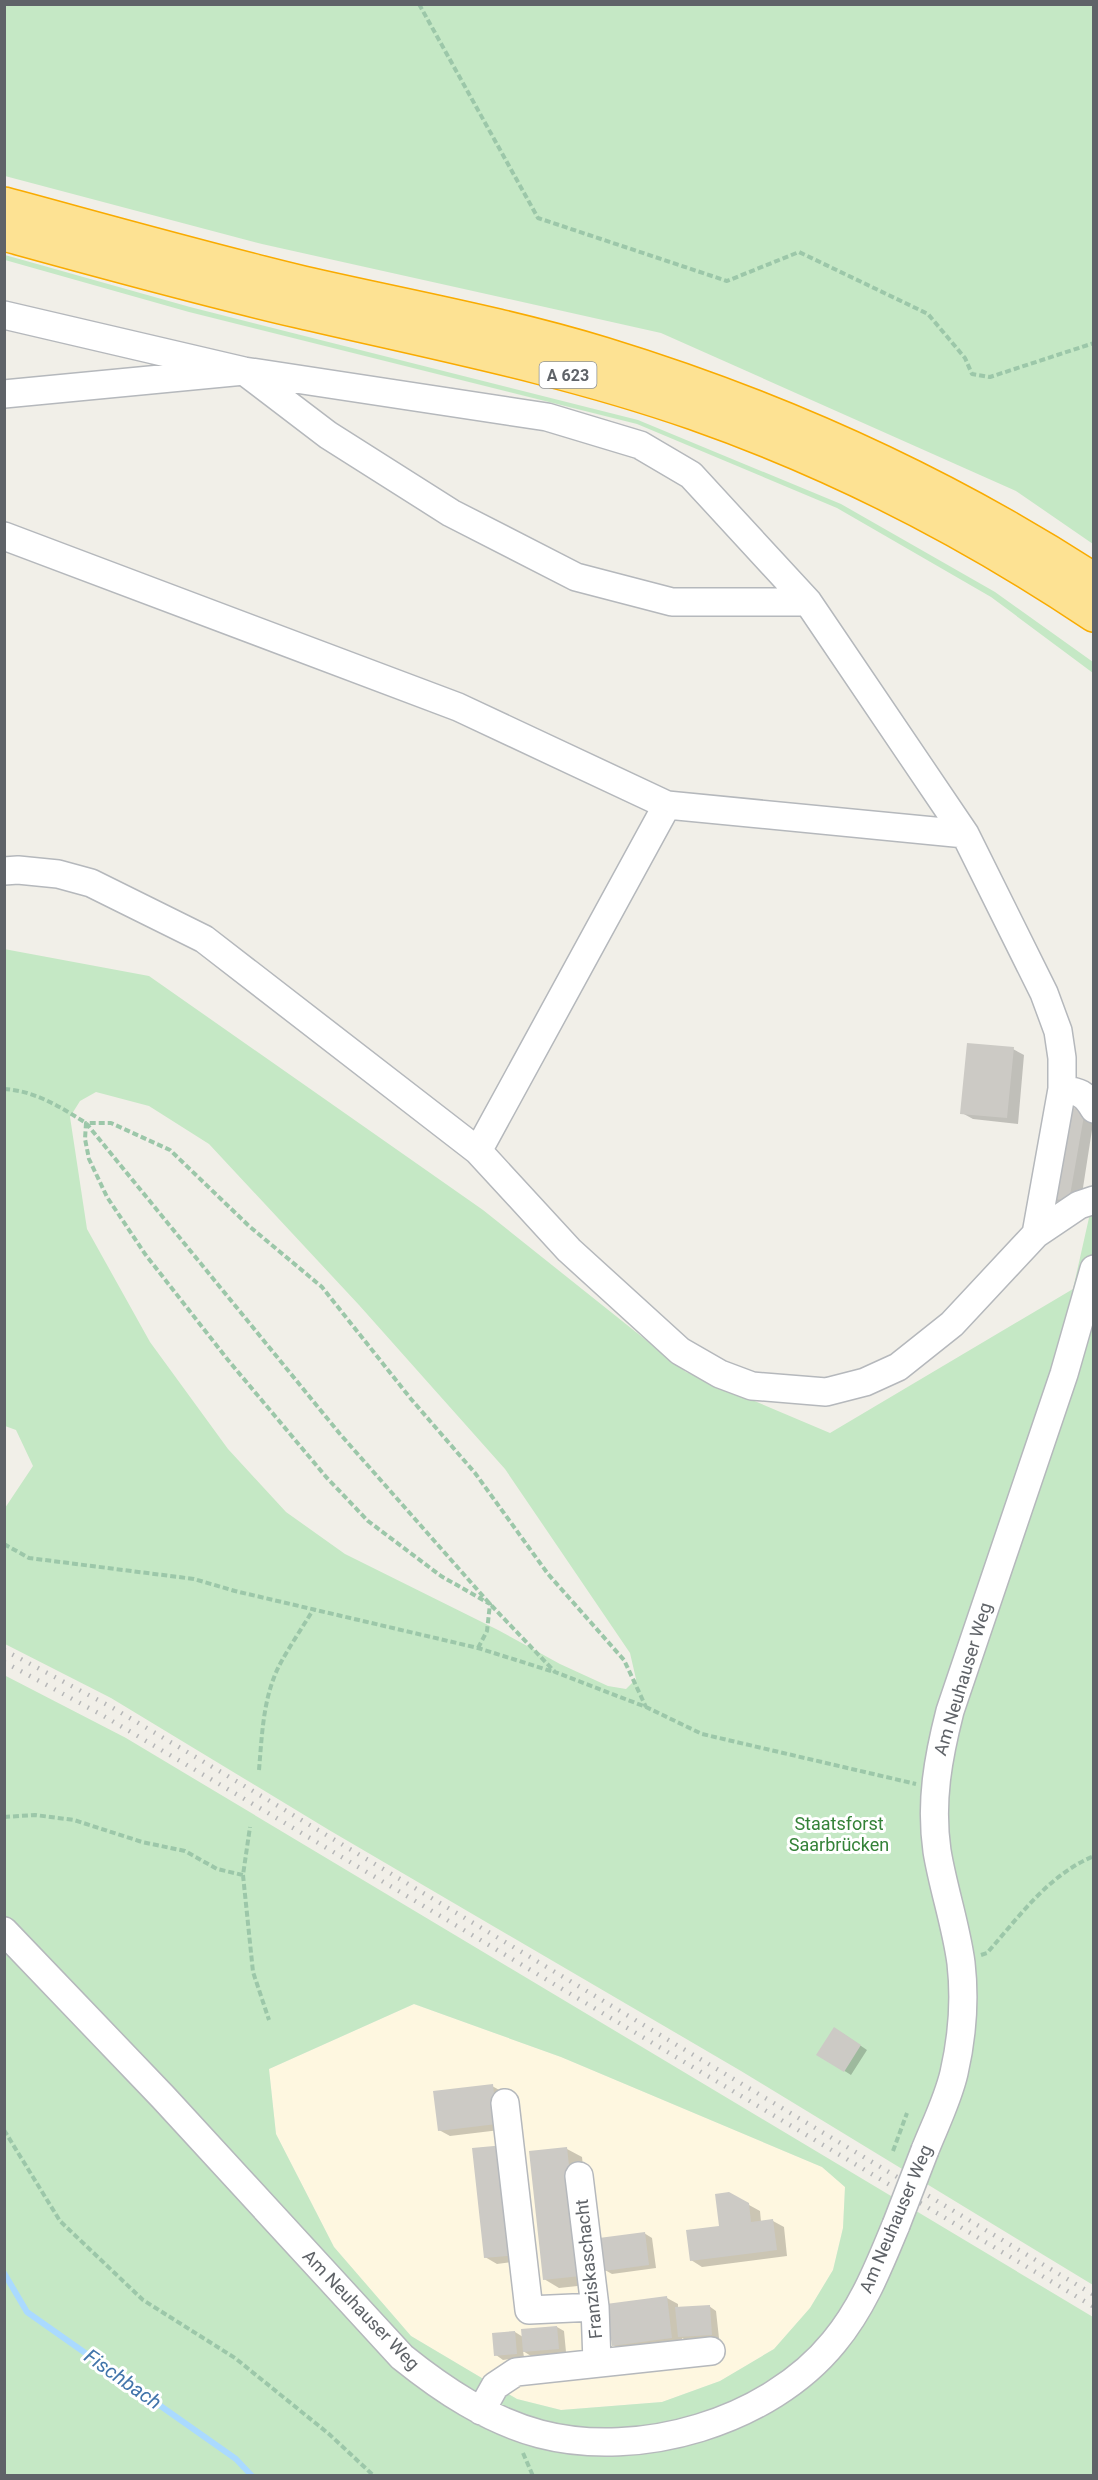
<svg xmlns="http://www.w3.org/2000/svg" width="1098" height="2480" font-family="Roboto,sans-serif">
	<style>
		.commercial { fill: #fef7e0 }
		.green { fill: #c5e8c5; fill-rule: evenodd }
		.shadow { fill: #0003 }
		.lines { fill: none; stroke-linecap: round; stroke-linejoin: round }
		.stream { stroke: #aadaff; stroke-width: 6 }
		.building { fill: #cccac5 }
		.minor-casing { stroke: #b5b8bc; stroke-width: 30 }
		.highway-casing { stroke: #f9ab00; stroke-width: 36 }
		.path { stroke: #9cc7a9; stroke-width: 4; stroke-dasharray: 6 3; stroke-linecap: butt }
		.minor { stroke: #fff; stroke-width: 27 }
		.highway { stroke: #fde293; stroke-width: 33 }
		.rail { stroke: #b6b7b8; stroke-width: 4.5; stroke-dasharray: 1.5 8; stroke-linecap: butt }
		.minor-bridge-casing { stroke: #b5b8bc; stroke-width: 30; stroke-linecap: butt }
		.minor-bridge { stroke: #fff; stroke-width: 27 }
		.labels { text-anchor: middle; stroke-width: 6; stroke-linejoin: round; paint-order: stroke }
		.shield { fill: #fff; stroke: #8f9295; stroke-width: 1.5 }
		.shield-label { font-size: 16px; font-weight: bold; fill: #5f6368 }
		.street-label { font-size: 18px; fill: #5f6368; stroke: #fff }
		.park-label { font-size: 18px; fill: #348238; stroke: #fff }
		.water-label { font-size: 20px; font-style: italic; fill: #4174aa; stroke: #fff }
	</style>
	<rect width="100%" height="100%" fill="#f1efe8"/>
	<path class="commercial" d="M414,2004l147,53 261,110 23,20 -2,41 -10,42 -23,38 -36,41 -54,32 -58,21 -101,8 -44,-11 -106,-63 -77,-89 -58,-113 -7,-65z"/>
	<path class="green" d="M4,5h1089v539l-77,-53 -355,-158 -399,-89 -257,-68z
		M5,255l185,52 448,113 203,84 154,88 98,70v11l-102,-76 -154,-89 -200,-84 -448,-112 -184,-52z
		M4,949l145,27 334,234 203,162 144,61 243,-144 20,-89v1085l-352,-214 -412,-241 -218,-132 -106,-54v-136l28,-42 -17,-36 -11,-4zM96,1092l53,14 60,38 150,161 146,164 125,184 6,26 -10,10 -18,-3 -48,-22 -62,-34 -153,-76 -59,-42 -58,-63 -78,-107 -63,-113 -17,-112 10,-16z
		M4,1675l122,63 967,579v158h-1088zM414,2004l147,53 261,110 23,20 -2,41 -10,42 -23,38 -36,41 -54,32 -58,21 -101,8 -44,-11 -106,-63 -77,-89 -58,-113 -7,-65z"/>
	<path class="shadow" d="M1013,1049l11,6 -6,69 -45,-5 -11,-6z
		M1064,1108l30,9 -14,90 -20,-4 -11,-6z
		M842,2033l25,17 -16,25 -33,-21z
		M492,2086l11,6 5,37 -58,7 -11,-6z
		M567,2149l15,8 14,127 -37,4 -15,-9z
		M516,2153l11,107 -30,4 -12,-7z
		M729,2194l31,17 1,11 12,-1 11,6 3,29 -85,11 -11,-7 29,-32z
		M644,2233l8,5 4,30 -44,6 -7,-4z
		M667,2298l11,6v5l31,-3 7,5 3,27 -33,2 -4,-2 1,6 -59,7 -11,-6z
		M557,2327l7,4 2,21 -35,4 -8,-5 1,6 -21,3 -7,-5 19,-23 8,5z"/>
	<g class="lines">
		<path class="stream" d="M4,2273l23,39 209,147 16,17"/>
	</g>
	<path class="building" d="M967,1043l47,4 -7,71 -47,-4z
		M1063,1106l22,4 -16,91 -22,-3z
		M834,2027l27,18 -17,27 -28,-17z
		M493,2084l4,40 -59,7 -5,-40z
		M505,2145l12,110 -33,3 -12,-110z
		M567,2147l14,129 -38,4 -14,-129z
		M729,2192l20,11 2,19 22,-3 4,31 -87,11 -4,-31 33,-4 -4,-32z
		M645,2232l4,33 -45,6 -5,-33z
		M667,2296l5,42 -60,8 -6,-42z
		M710,2305l2,30 -34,2 -3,-30z
		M557,2326l2,23 -36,3 -2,-23z
		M515,2331l2,23 -23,2 -2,-23z"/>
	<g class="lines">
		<g class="minor-casing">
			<path id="minor" d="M4,315l240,56 303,46 93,28 51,30 117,127 157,232 79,159 14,38 4,27v31l-26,145
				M4,394l240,-23 84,64 123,78 125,64 96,25h136
				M4,536l454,171 209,98 298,29
				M4,871l14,-1 40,4 33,9 113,56 274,212 91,99 111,101 40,23 32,12 74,6 39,-10 33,-15 54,-43 84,-90 43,-29 15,-5
				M1062,1089c17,3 23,4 32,20
				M478,1151l189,-346
				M4,1931l159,166 239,260c41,33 86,63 138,77 99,26 229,-12 294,-92 29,-35 45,-76 62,-117
				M505,2103l24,207 66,-3
				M925,2150c10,-25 23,-51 29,-77 8,-35 11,-75 7,-110 -5,-38 -18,-75 -24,-112 -7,-49 1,-93 13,-140l114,-337 30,-105
				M579,2176l16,131 2,55
				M481,2411l14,-25 21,-14 195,-21"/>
		</g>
		<g class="highway-casing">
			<path id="highway" d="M4,204c100,27 199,55 299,79 100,23 202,41 300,71 173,53 338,127 491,226
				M4,234c98,27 195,54 294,77 133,31 267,57 396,102 140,49 276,119 400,202"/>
		</g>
		<path class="path" d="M419,4l119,214 189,63 72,-29 129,62 37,44 7,16 18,3 104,-34
			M4,1089c32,2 56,18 82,34l254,311 150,170 65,68 91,35 56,27 214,50
			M4,1544l25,14 165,21 41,12 243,57 76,24
			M478,1648l9,-17 3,-27 -49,-28 -73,-55 -41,-43 -99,-118 -83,-106 -38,-57 -18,-38 -4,-20 1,-16h25l59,27 79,76 73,61 89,112 64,74 73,101 76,86 22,47
			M259,1770c3,-35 4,-72 20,-104 10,-19 23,-38 34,-56
			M4,1817l31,-2 39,5 68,22 43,9 32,18 26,6 7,-48
			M243,1875l10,97 16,48
			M981,1955l6,-2c32,-36 61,-78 107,-97
			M4,2130l56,91 83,79 92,58 94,76 45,42
			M893,2151l14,-38
			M523,2453l10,23"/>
		<use href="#minor" class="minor"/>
		<use href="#highway" class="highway"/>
		<path class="rail" d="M4,1650l109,58 150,89 831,498
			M4,1662l98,53 156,92 836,500"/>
		<g class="minor-bridge-casing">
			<path id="minor-bridge" d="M896,2225l29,-75"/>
		</g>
		<use href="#minor-bridge" class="minor-bridge"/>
	</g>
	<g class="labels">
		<rect class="shield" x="539.5" y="362" width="57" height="26" rx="4.5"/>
		<g class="shield-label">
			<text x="568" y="381">A 623</text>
		</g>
		<g class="street-label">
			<text transform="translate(963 1679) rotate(-73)" y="6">Am Neuhauser Weg</text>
			<text transform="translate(896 2219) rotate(-67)" y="6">Am Neuhauser Weg</text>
			<text transform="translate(589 2269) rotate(-96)" y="6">Franziskaschacht</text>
			<text transform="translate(361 2310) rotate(46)" y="6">Am Neuhauser Weg</text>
		</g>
		<g class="park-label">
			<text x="839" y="1830">Staatsforst<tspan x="839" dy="21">Saarbrücken</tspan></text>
		</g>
		<g class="water-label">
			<text transform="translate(123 2379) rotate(35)" y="7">Fischbach</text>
		</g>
	</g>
	<rect width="1098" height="2480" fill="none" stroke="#5f6368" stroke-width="12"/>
</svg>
